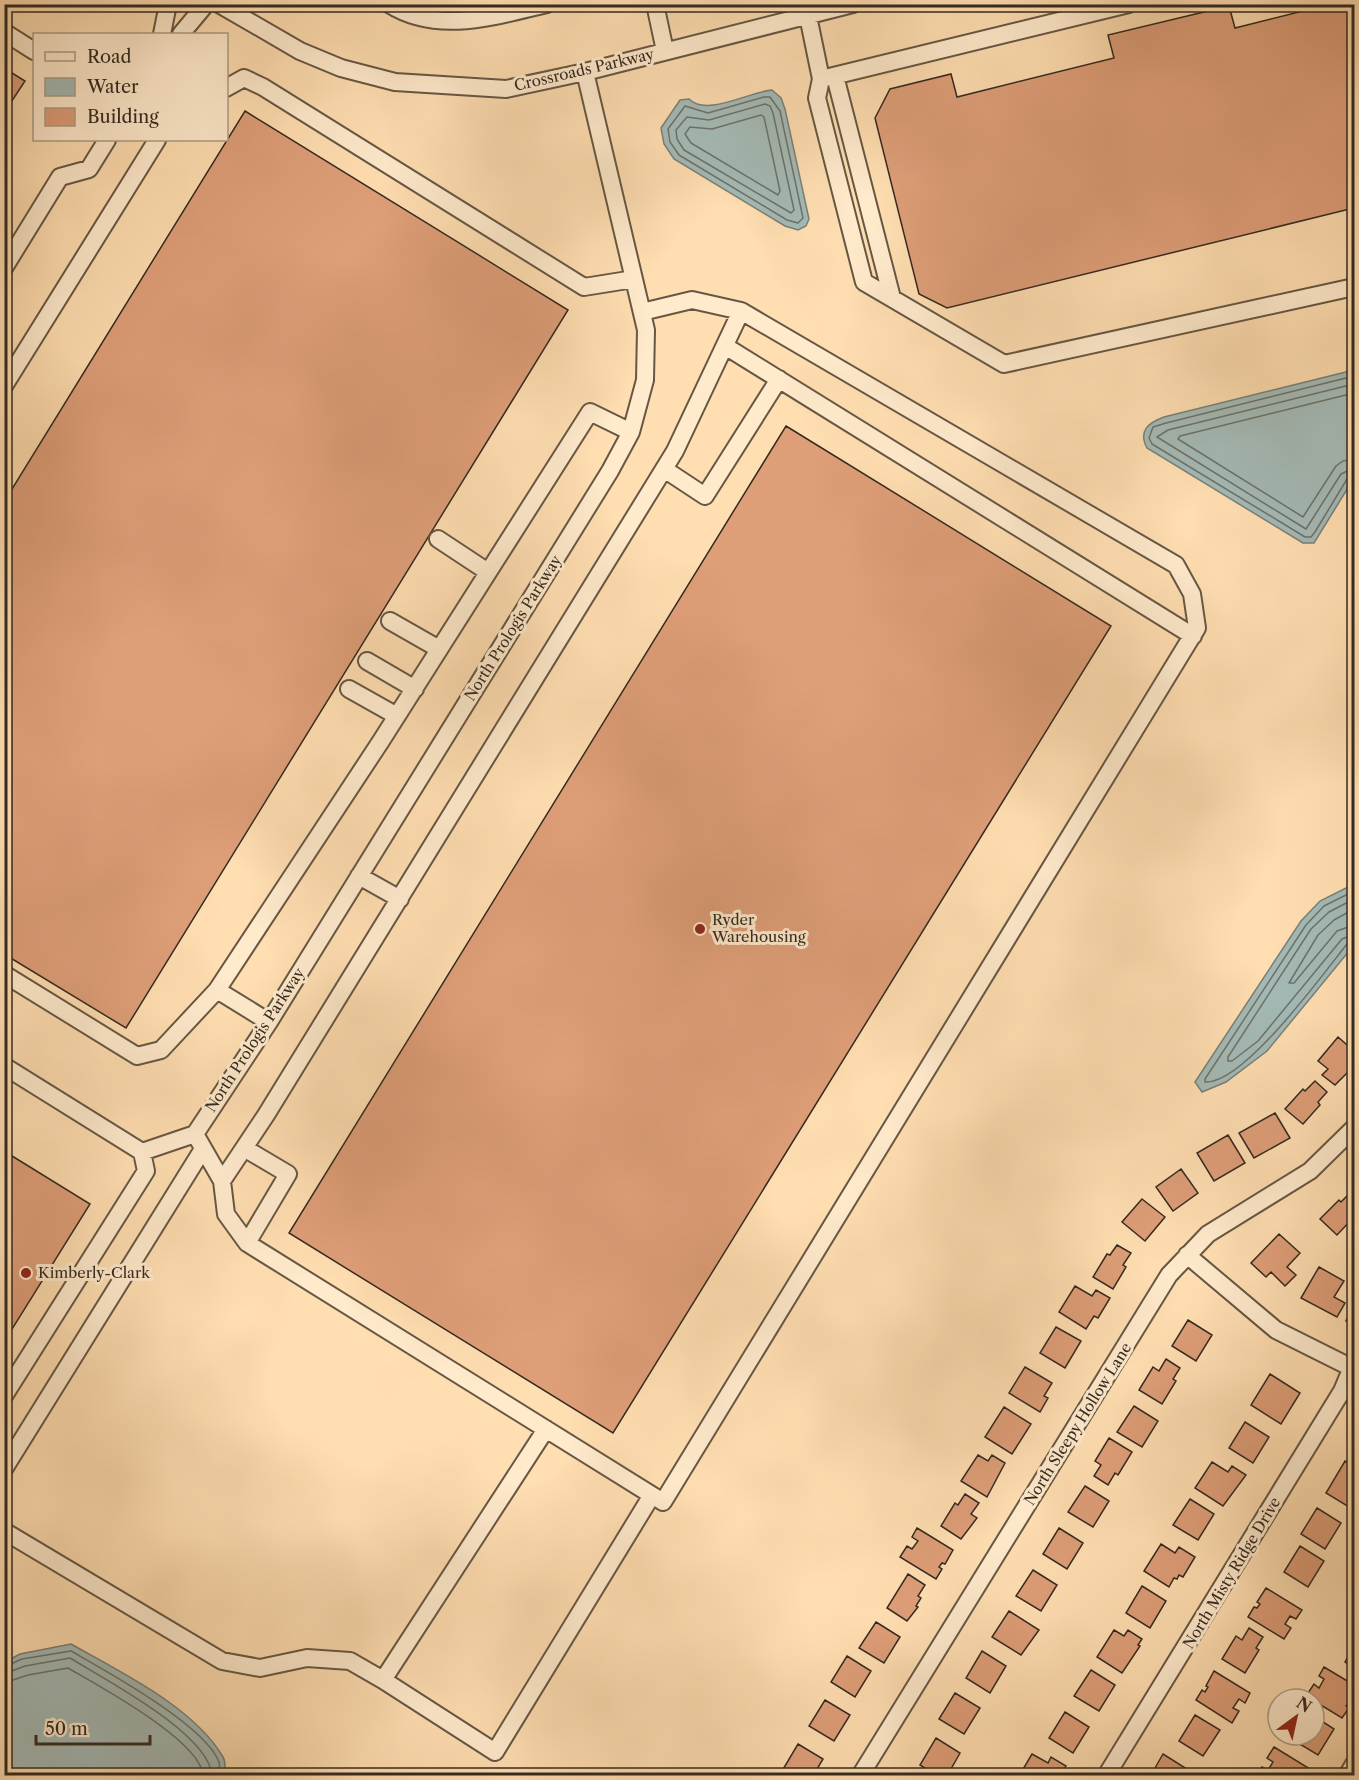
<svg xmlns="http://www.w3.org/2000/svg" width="1359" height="1780" font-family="'Libre Caslon Text',serif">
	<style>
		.water { fill: #a4bab6; stroke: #77807a; stroke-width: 1.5 }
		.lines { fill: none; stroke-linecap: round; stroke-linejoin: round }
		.shore { stroke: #6c726b; stroke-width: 1.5 }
		.building { fill: #de9e78; stroke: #332a20; stroke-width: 1.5 }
		.minor-casing { stroke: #665744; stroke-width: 20 }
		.minor { stroke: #ffeacc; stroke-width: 16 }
		.poi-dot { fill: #8f2418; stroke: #ffeacc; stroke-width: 2 }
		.labels { text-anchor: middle; stroke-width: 6; stroke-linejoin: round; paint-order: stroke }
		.street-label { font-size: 15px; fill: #332a20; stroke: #ffeacc }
		.poi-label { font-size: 15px; fill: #332a20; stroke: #ffeacc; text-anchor: start }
	</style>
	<rect width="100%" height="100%" fill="#ffdeb1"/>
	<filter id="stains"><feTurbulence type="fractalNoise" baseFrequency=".00333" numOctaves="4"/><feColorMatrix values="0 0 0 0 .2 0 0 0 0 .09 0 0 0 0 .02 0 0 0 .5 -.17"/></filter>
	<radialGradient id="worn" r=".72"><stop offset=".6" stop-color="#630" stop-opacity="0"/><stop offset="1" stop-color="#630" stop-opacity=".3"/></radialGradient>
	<path class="water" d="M772,90l9,8 4,11 24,110 -3,7 -8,4 -13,-4 -111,-67 -10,-15 -3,-16 19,-28 9,-1c18,18 59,-7 83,-9z
		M1354,370v108l-40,65h-11l-156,-95c-9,-17 1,-25 17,-31z
		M1354,884v61l-87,106 -41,31 -24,10 -7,-10 106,-161 19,-20z
		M71,1644c49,28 123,63 152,113 3,5 2,13 2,18h-220v-113l15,-8z"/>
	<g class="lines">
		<path class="shore" d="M764,97h6l10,14 23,107 -5,5 -11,-3 -108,-65 -9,-13 -2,-13 17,-23 23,7z
			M765,104l5,2 3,7 21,97 -3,3 -107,-63 -7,-11 -1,-9 11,-13 22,3z
			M761,115l3,2 16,74 -2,4 -87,-52 -6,-9 5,-7 22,2z
			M1354,376l-188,47 -13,4 -4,11 3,6 153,93h6l4,-5 32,-53 7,-3
			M1354,384l-186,46 -11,7 149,92 35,-55 13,-6
			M1354,393l-174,43 -2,3 125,78 33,-51 7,-5 11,-2
			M1354,891l-30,15 -18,19 -101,154v3c38,3 118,-108 142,-138l7,-2
			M1354,899l-25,13 -18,17 -83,128v4h4l26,-20 84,-102 12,-5
			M1354,909l-20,11 -16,15 -29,48h5l43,-52 17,-6
			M4,1667l18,-8 49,-8c35,20 134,74 148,111 1,3 0,10 0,14
			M4,1674l21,-8 45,-8c34,21 140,76 142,118
			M4,1683l24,-8 40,-7c29,17 134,73 135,108"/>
	</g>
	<path class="building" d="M1331,4h23v204l-407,100 -28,-14 -44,-176 15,-29 61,-15 6,23 157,-39 -6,-23 121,-29 6,22z
		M4,68l21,13 -21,32z
		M245,111l323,199 -442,718 -122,-74v-452z
		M786,426l325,200 -498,807 -324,-200z
		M1338,1037l16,14v15l-19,19 -13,-10 6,-6 -10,-8z
		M1315,1081l12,11 -9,10 2,3 -17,19 -18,-15 18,-20 2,2z
		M1275,1113l15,25 -36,20 -15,-25z
		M1228,1135l17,28 -31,18 -17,-28z
		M4,1151l86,53 -86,138z
		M1181,1169l17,24 -25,18 -17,-24z
		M1351,1192l3,4 -2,18 2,3 -17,18 -17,-16 19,-19 2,2z
		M1142,1199l23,18 -20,24 -23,-19z
		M1279,1234l21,19 -13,14 9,8 -11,11 -14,-14 -5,5 -15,-14z
		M1117,1245l14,8 -8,12 3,2 -13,22 -20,-12 14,-23 3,1z
		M1319,1267l25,14 -10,16 11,6 -8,14 -36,-19z
		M1075,1286l17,10 4,-6 14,8 -12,20 -4,-2 -8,13 -27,-17z
		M1354,1302v23l-8,-4z
		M1188,1320l24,15 -16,26 -24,-15z
		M1056,1327l25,14 -16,27 -25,-15z
		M1166,1359l14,9 -7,11 3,2 -14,23 -23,-14 14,-23 6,4z
		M1025,1367l27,16 -8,13 4,2 -8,14 -31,-19z
		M1270,1374l30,19 -19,31 -30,-19z
		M1134,1406l24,15 -16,26 -25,-15z
		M1004,1407l27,17 -19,30 -27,-17z
		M1245,1422l24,15 -16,26 -24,-15z
		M1109,1438l23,14 -14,23 -3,-2 -7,12 -14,-9 7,-11 -6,-4z
		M978,1455l10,6 4,-6 13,8 -18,34 -26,-16z
		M1345,1461l9,5v32l-5,9 -23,-14z
		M1212,1462l16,10 4,-6 14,9 -23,31 -28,-18z
		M1085,1486l24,15 -16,26 -25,-15z
		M965,1494l14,9 -8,11 6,4 -16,21 -20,-13 14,-23 3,2z
		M1190,1499l24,15 -16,26 -25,-15z
		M1317,1508l24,15 -16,26 -24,-15z
		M917,1528l36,22 -8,14 -3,-1 -3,4 3,2 -6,10 -36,-22 7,-11 5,3 6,-8 -6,-4z
		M1059,1528l24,15 -16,26 -24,-15z
		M1161,1544l14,9 4,-6 16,10 -12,20 -4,-2 -2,4 -3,-1 -5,9 -25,-16z
		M1300,1546l24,15 -16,26 -24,-15z
		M1033,1570l24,15 -16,26 -25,-15z
		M908,1574l17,11 -7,11 3,2 -5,8 2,1 -11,14 -20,-13z
		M1142,1586l24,15 -16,27 -24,-15z
		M1266,1588l36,22 -6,9 -6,-3 -5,8 6,4 -7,11 -36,-22 6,-10 3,1 3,-4 -3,-2z
		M1009,1611l30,19 -18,25 -29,-18z
		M876,1622l24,15 -16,26 -25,-15z
		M1249,1628l14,9 -7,11 3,2 -14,23 -23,-14 14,-23 6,4z
		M1114,1630l10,6 4,-6 14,9 -4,6 2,1 -18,27 -25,-16z
		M1354,1646v22l-9,-6z
		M982,1651l24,15 -16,27 -24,-15z
		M847,1656l24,15 -16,26 -24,-15z
		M1324,1667l30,18v13l-8,8 3,2 -7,10 -36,-22 8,-12 5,4 5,-9 -5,-3z
		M1091,1670l24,15 -16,26 -25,-15z
		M1214,1671l36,22 -5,10 -6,-4 -6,9 6,3 -7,12 -36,-23 6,-10 3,2 3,-5 -2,-1z
		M955,1693l25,15 -16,26 -25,-15z
		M825,1700l25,15 -16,26 -25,-15z
		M1065,1712l24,15 -16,26 -24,-15z
		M1195,1715l25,15 -17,26 -24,-15z
		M1314,1716l20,13 -16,26 -25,-15 3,-5h18z
		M936,1738l24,15 -13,23h-10l-17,-11z
		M798,1744l25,15 -10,17h-23l-8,-5z
		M1274,1747l36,22 -4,7h-49l5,-9 6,3 5,-8 -6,-4z
		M1032,1754l16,9 3,-6 15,9 -6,10h-41z
		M1163,1754l35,22h-48l7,-6 -2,-2z"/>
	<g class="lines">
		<g class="minor-casing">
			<path id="minor" d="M219,4l81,47 41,17 54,14 111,7 79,-17 268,-68
				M389,4c49,31 106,12 158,0
				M655,4l10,47
				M808,16l13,63 -4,19 47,184 140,82 350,-77
				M4,32l30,19
				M162,34l6,-30
				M181,34l25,-30
				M835,76l57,222
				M821,79l308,-75
				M226,88l18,-10 19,9 321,200 50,-8
				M4,268l56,-91 29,-8 18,-29
				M725,346l468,290
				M4,386l153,-246
				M664,469l41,27 74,-117
				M438,539l50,33
				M390,621l49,28
				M367,661l48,28
				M349,689l48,27
				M359,876l41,23
				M4,974l133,82 24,-6 56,-60 52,32
				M217,990l164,-249 209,-329 41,20
				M4,1066l138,86
				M195,1134l27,47 4,33 21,29 416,259 534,-874 -5,-34 -16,-29 -435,-254 -49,-11 -50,12
				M195,1134l74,-112 341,-551 21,-39 14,-52 1,-50 -61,-258
				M244,1148l44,26 -41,69
				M222,1181l44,-66 409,-664 66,-140
				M1187,1255l89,75 78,39
				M4,1396l142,-225 -4,-19 53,-18
				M546,1429l-163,251 112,72 157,-257
				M4,1469l199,-320
				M4,1531l218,130 38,7 47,-10 43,3 33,19
				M860,1776l309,-501 39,-41 102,-63 44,-43
				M1106,1776l236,-385 10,-24
				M1347,1776l7,-12"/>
		</g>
		<use href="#minor" class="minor"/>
	</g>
	<g class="poi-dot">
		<circle cx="700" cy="929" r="6"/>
		<circle cx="26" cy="1273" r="6"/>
	</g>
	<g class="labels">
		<g class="street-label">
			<text transform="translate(584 70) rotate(-13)" y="5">Crossroads Parkway</text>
			<text transform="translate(513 628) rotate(-58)" y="5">North Prologis Parkway</text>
			<text transform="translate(255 1040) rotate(-57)" y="5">North Prologis Parkway</text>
			<text transform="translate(1078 1424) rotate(-58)" y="5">North Sleepy Hollow Lane</text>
			<text transform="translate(1232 1573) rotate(-59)" y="5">North Misty Ridge Drive</text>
		</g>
		<g class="poi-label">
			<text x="712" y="925">Ryder<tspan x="712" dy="17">Warehousing</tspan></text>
			<text x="38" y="1278">Kimberly-Clark</text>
		</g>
	</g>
	<rect width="1359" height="1780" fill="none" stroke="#ffdeb1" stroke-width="24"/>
	<rect x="6" y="6" width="1347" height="1768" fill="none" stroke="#332a20" stroke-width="3"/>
	<rect x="12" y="12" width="1335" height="1756" fill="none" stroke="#332a20" stroke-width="1.5"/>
	<rect x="33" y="33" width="195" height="108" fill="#ffeacc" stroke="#ad9d87" stroke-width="1.5"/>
	<rect x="45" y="52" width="30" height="9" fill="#ffeacc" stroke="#ad9d87" stroke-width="1.5"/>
	<text x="87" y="63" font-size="18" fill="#332a20">Road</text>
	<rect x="45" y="78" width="30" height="18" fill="#a4bab6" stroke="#ad9d87" stroke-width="1.5"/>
	<text x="87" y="93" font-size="18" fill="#332a20">Water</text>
	<rect x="45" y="108" width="30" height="18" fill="#de9e78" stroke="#ad9d87" stroke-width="1.5"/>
	<text x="87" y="123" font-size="18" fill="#332a20">Building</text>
	<g transform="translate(1296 1717) rotate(33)"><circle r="28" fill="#ffeacc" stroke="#ad9d87" stroke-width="1.5"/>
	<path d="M0-4.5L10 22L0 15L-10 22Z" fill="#8f2418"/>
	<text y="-9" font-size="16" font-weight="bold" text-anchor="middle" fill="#332a20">N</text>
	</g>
	<path d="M36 1735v9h114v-9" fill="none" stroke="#332a20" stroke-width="3"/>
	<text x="45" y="1735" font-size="18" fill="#332a20" stroke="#ffeacc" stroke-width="4.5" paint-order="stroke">50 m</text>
	<rect width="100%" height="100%" filter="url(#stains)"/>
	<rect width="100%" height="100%" fill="url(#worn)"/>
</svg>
